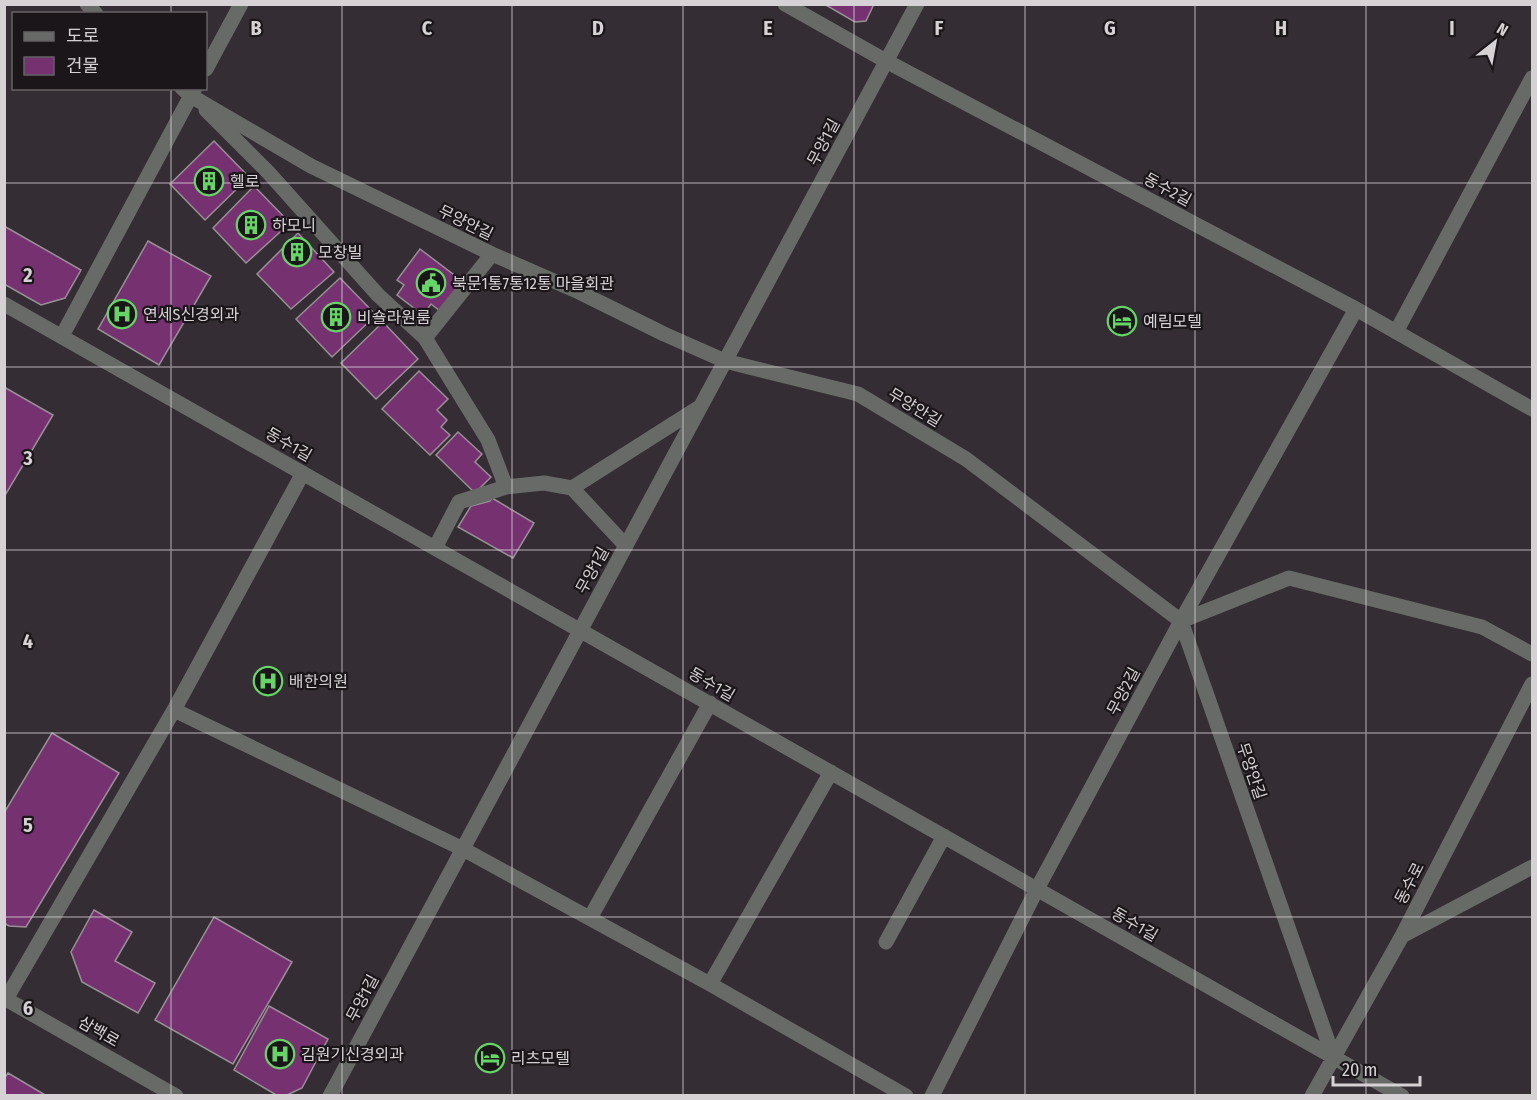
<svg xmlns="http://www.w3.org/2000/svg" width="1537" height="1100" font-family="'Fira Sans Condensed','Noto Sans KR',sans-serif">
	<style>
		.building { fill: #763270; stroke: #999097; stroke-width: 1.5 }
		.lines { fill: none; stroke-linecap: round; stroke-linejoin: round }
		.minor { stroke: #676a66; stroke-width: 15 }
		.grid { fill: none; stroke: #d6d1d5; stroke-width: 1.5; stroke-opacity: 0.55 }
		.labels { text-anchor: middle; stroke-width: 4.5; stroke-linejoin: round; paint-order: stroke }
		.street-label { font-size: 16px; fill: #d6d1d5; stroke: #1a1619 }
		.poi-label { font-size: 16px; fill: #d6d1d5; stroke: #1a1619; text-anchor: start }
		.grid-label { font-size: 20px; text-anchor: middle; font-weight: bold; fill: #d6d1d5; stroke: #1a1619; stroke-width: 4.5; stroke-linejoin: round; paint-order: stroke }
	</style>
	<rect width="100%" height="100%" fill="#342d33"/>
	<path class="building" d="M824,4h50l-8,17 -11,1z
		M214,141l35,36 -44,43 -35,-36z
		M254,186l36,37 -44,40 -33,-35z
		M4,226l77,44 -16,28 -24,7 -37,-21z
		M298,233l36,39 -43,37 -34,-35z
		M148,241l63,35 -52,89 -61,-36z
		M420,249l42,32 -22,30 -9,-7 -8,11 -26,-20 7,-10 -7,-5z
		M340,278l36,37 -44,42 -36,-38z
		M383,322l35,37 -42,40 -35,-36z
		M419,371l29,28 -11,11 10,10 -6,7 9,8 -20,20 -48,-46z
		M4,387l49,28 -49,82z
		M458,432l24,22 -7,8 16,15 -16,16 -39,-38z
		M492,498l42,25 -21,35 -55,-31 13,-21 19,-5z
		M52,733l67,40 -93,154 -17,-1 -5,-3v-110z
		M94,910l38,22 -17,29 40,22 -17,30 -56,-31 -11,-30z
		M214,917l78,45 -59,102 -78,-44z
		M269,1006l59,33 -26,49 -17,8h-7l-44,-26z
		M8,1073l39,23h-43v-17z"/>
	<g class="lines">
		<path class="minor" d="M87,4l9,10
			M785,4l101,57 470,248 176,100
			M206,69l35,-65
			M182,88l9,8 120,70 181,88 87,38 85,42 61,27 133,33 108,65 215,162 152,435
			M206,110l62,62 110,123 47,43 63,102 18,47 -47,15 -24,46
			M4,304l1398,792
			M1396,332l136,-254
			M62,336l133,-248
			M425,338l67,-84
			M506,487l38,-4 28,5 126,-80
			M572,488l54,58
			M1181,621l108,-43 193,49 50,27
			M174,710l289,139 247,135 196,112
			M590,918l120,-215
			M1402,936l130,-69
			M886,942l58,-106
			M710,984l121,-212
			M4,998l172,98
			M6,999l168,-289 129,-237
			M330,1096l587,-1092
			M932,1096l105,-207 144,-268 175,-312
			M1312,1096l90,-160 130,-252"/>
	</g>
	<path class="grid" d="M171,4v10M342,4v1092M512,4v1092M683,4v1092M854,4v1092M1025,4v1092M1195,4v1092M1366,4v1092M171,88v1008M4,183h1528M4,367h1528M4,550h1528M4,733h1528M4,917h1528"/>
	<defs>
		<g id="building-ring" transform="scale(1.5)"><circle r="9.5" fill="#1a1619" stroke="#66d466" stroke-width="1.5"/><path d="M-4-6H4V6H1V3H-1V6H-4ZM-2.5-4.3h1.7v1.8h-1.7ZM.8-4.3h1.7v1.8H.8ZM-2.5-1h1.7V.8h-1.7ZM.8-1h1.7V.8H.8Z" fill="#66d466"/></g>
		<g id="civic-ring" transform="scale(1.5)"><circle r="9.5" fill="#1a1619" stroke="#66d466" stroke-width="1.5"/><path d="M-.6-6.5H3V-4.5H.6V-3L4-1V1h2V6H-6V1h2V-1L-.6-3ZM-1.2 2.5V6h2.4V2.5Z" fill="#66d466"/></g>
		<g id="hospital-ring" transform="scale(1.5)"><circle r="9.5" fill="#1a1619" stroke="#66d466" stroke-width="1.5"/><path d="M-5-5h3v3.5h4V-5h3V5h-3V1.5h-4V5h-3Z" fill="#66d466"/></g>
		<g id="hotel-ring" transform="scale(1.5)"><circle r="9.5" fill="#1a1619" stroke="#66d466" stroke-width="1.5"/><path d="M-6-4.5h1.5V1H6V5H4.5V3h-9V5H-6ZM-4 0a1.8 1.8 0 1 1 3.6 0ZM.5 0V-2.5h3Q6-2.5 6 0Z" fill="#66d466"/></g>
	</defs>
	<g fill-rule="evenodd">
		<use href="#building-ring" x="209" y="181"/>
		<use href="#building-ring" x="251" y="225"/>
		<use href="#building-ring" x="297" y="252"/>
		<use href="#civic-ring" x="431" y="283"/>
		<use href="#hospital-ring" x="122" y="314"/>
		<use href="#building-ring" x="336" y="317"/>
		<use href="#hotel-ring" x="1122" y="321"/>
		<use href="#hospital-ring" x="268" y="681"/>
		<use href="#hospital-ring" x="280" y="1054"/>
		<use href="#hotel-ring" x="490" y="1058"/>
	</g>
	<g class="labels">
		<g class="street-label">
			<text transform="translate(823 142) rotate(-62)" y="6">무양1길</text>
			<text transform="translate(1168 189) rotate(28)" y="6">동수2길</text>
			<text transform="translate(466 222) rotate(26)" y="6">무양안길</text>
			<text transform="translate(915 407) rotate(31)" y="6">무양안길</text>
			<text transform="translate(289 444) rotate(30)" y="6">동수1길</text>
			<text transform="translate(592 570) rotate(-61)" y="6">무양1길</text>
			<text transform="translate(712 684) rotate(30)" y="6">동수1길</text>
			<text transform="translate(1123 691) rotate(-62)" y="6">무양2길</text>
			<text transform="translate(1252 771) rotate(71)" y="6">무양안길</text>
			<text transform="translate(1409 883) rotate(-63)" y="6">동수로</text>
			<text transform="translate(1135 924) rotate(30)" y="6">동수1길</text>
			<text transform="translate(362 998) rotate(-62)" y="6">무양1길</text>
			<text transform="translate(99 1031) rotate(30)" y="6">삼백로</text>
		</g>
		<g class="poi-label">
			<text x="230" y="187">헬로</text>
			<text x="272" y="231">하모니</text>
			<text x="318" y="258">모창빌</text>
			<text x="452" y="289">북문1통7통12통 마을회관</text>
			<text x="143" y="320">연세S신경외과</text>
			<text x="357" y="323">비숄라원룸</text>
			<text x="1143" y="327">예림모텔</text>
			<text x="289" y="687">배한의원</text>
			<text x="301" y="1060">김원기신경외과</text>
			<text x="511" y="1064">리츠모텔</text>
		</g>
	</g>
	<g class="grid-label">
		<text x="256" y="35">B</text>
		<text x="427" y="35">C</text>
		<text x="598" y="35">D</text>
		<text x="768" y="35">E</text>
		<text x="939" y="35">F</text>
		<text x="1110" y="35">G</text>
		<text x="1281" y="35">H</text>
		<text x="1452" y="35">I</text>
		<text x="28" y="282">2</text>
		<text x="28" y="465">3</text>
		<text x="28" y="648">4</text>
		<text x="28" y="832">5</text>
		<text x="28" y="1015">6</text>
	</g>
	<rect width="1537" height="1100" fill="none" stroke="#d6d1d5" stroke-width="12"/>
	<rect x="12" y="12" width="195" height="78" fill="#1a1619" stroke="#656164" stroke-width="1.5"/>
	<rect x="24" y="32" width="30" height="9" fill="#676a66" stroke="#656164" stroke-width="1.5"/>
	<text x="66" y="42" font-size="18" fill="#d6d1d5">도로</text>
	<rect x="24" y="57" width="30" height="18" fill="#763270" stroke="#656164" stroke-width="1.5"/>
	<text x="66" y="72" font-size="18" fill="#d6d1d5">건물</text>
	<g transform="translate(1495 42) rotate(31)" stroke="#1a1619" stroke-width="4.5" paint-order="stroke">
	<path d="M0-4.5L10 22L0 15L-10 22Z" fill="#d6d1d5"/>
	<text y="-9" font-size="16" font-weight="bold" text-anchor="middle" fill="#d6d1d5">N</text>
	</g>
	<path d="M1333 1076v9h87v-9" fill="none" stroke="#d6d1d5" stroke-width="3"/>
	<text x="1342" y="1076" font-size="18" fill="#d6d1d5" stroke="#1a1619" stroke-width="4.5" paint-order="stroke">20 m</text>
</svg>
